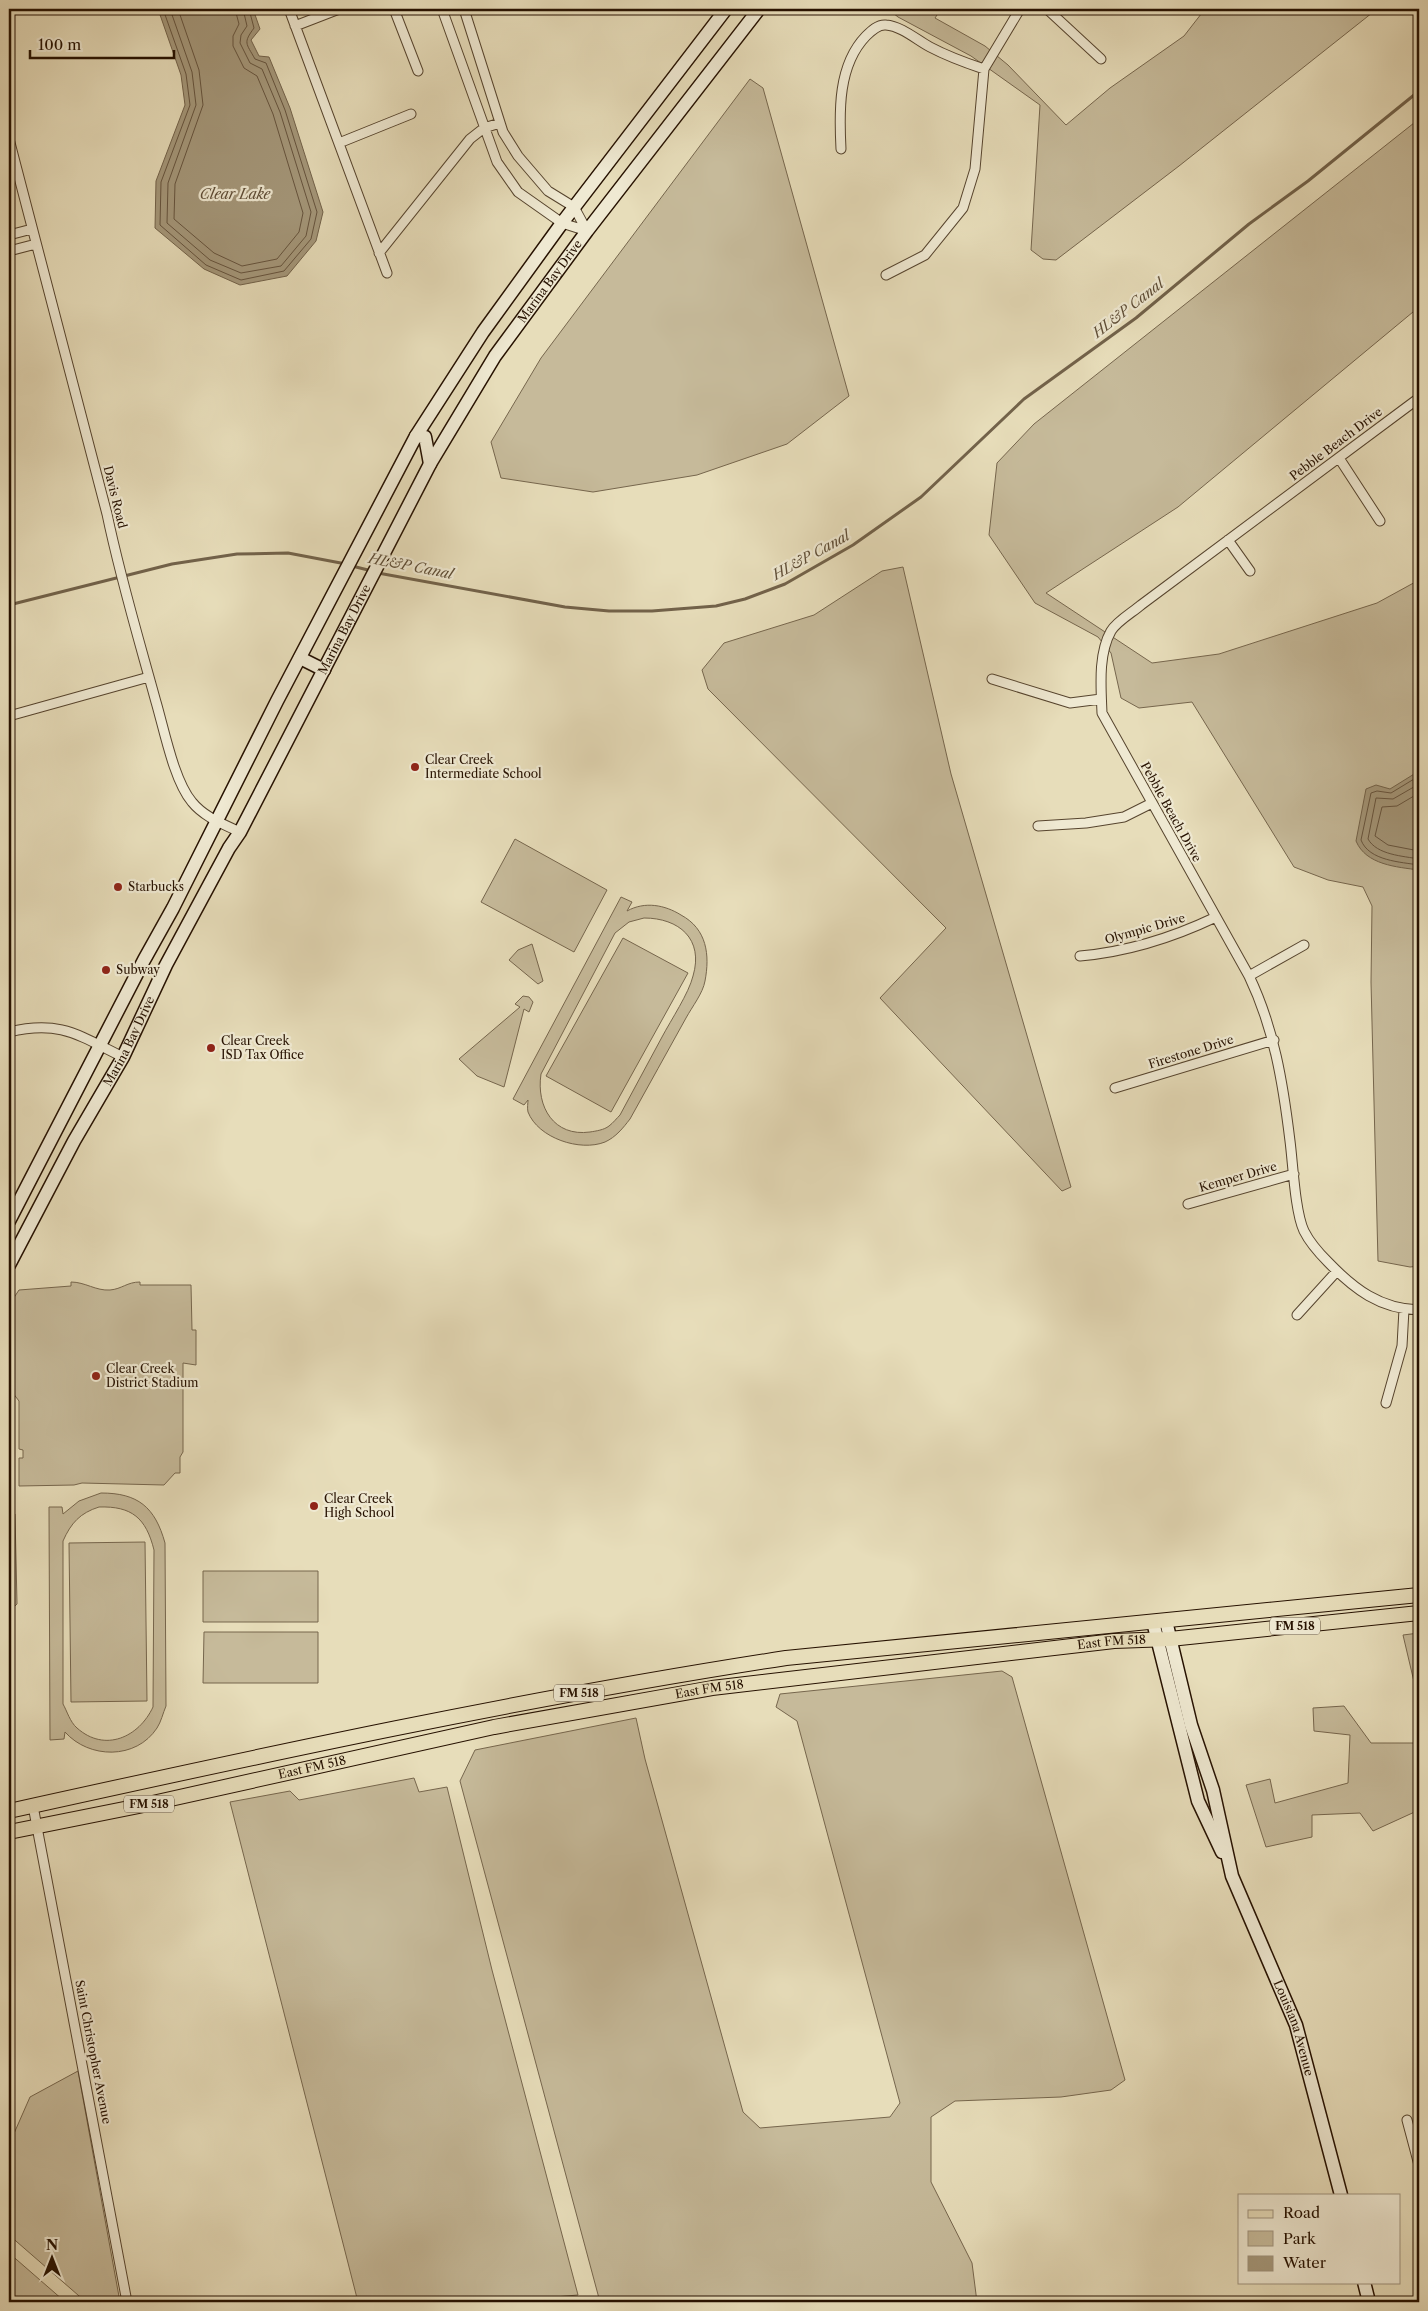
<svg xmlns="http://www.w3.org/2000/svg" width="1428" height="2311" font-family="'Libre Caslon Text',serif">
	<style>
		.green { fill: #c6ba9a; stroke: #76664d; fill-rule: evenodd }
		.water { fill: #a5987b; stroke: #72624a }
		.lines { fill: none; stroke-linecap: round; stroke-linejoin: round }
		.shore { stroke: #66543e; stroke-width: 1 }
		.stream { stroke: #72624a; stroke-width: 3 }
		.street-casing { stroke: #56442e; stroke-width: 11 }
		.secondary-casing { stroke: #261100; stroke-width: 15 }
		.primary-casing { stroke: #261100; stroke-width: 16 }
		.street { stroke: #efe9d2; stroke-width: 9 }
		.secondary { stroke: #efe9d2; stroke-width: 12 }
		.primary { stroke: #e7ddba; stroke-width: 14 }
		.poi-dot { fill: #8f2418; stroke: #efe9d2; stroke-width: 2 }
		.labels { text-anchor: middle; stroke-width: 4.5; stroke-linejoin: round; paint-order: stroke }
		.shield { fill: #efe9d2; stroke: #62523f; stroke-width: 1 }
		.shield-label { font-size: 11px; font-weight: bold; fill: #261100 }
		.street-label { font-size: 12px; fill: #261100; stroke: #efe9d2 }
		.poi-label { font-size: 12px; fill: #261100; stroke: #efe9d2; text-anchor: start }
		.water-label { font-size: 14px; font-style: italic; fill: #5f4e37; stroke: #efe9d2 }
	</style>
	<rect width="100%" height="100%" fill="#e7ddba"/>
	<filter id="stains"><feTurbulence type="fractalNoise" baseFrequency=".004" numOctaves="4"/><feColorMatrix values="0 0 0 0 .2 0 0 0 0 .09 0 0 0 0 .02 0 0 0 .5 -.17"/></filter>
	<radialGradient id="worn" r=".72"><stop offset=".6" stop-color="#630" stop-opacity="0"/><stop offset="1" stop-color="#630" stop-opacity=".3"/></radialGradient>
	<path class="green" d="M888,9h53l-6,9 50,28 23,19 58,60 44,-37 74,-52 21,-27h172l-198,157 -123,94 -13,-1 -12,-9 9,-145 -69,-49 -73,-39z
		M750,79l13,9 86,308 -62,48 -90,31 -104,17 -92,-14 -10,-36 50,-84z
		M1419,119v188l-241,200 -132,86 106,70 67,-9 158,-51 42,-23v686l-9,1 -32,-6 -7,-279 1,-76 -9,-19 -35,-7 -34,-13 -102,-165 -53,6 -18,-10 -10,-45 -13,-16 -63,-34 -46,-68 8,-72 37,-39z
		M903,567l48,207 120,413 -9,4 -182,-193 66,-70 -238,-239 -6,-19 22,-27 90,-28 68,-44z
		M515,839l92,51 -33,62 -93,-50z
		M621,897l11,5 -5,9c18,-10 38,-6 54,4 26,14 29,40 24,66 -2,12 -13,26 -19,37 -19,34 -37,67 -56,101 -7,9 -14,18 -25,23 -25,10 -67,-4 -77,-30 -1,-4 0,-9 0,-12l-4,5 -11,-6zM644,918c35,0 60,21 49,58 -4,17 -22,44 -31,61 -14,26 -28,52 -42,78 -3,3 -7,8 -11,11 -5,4 -13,5 -19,6 -36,5 -54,-25 -49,-58l74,-141 14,-11z
		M623,938l65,35 -77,139 -65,-36z
		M532,944l11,37 -5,3 -29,-24 9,-10z
		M523,996l6,1 4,5 -4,10 -5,-3 -20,78 -27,-11 -18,-17 61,-52 -5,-3z
		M71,1282c14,0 25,9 39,8 12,-1 17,-8 30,-8v3h51l1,45h4v35l-13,-2v89l-3,5v16h-5l-11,12 -82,-2 -8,2 -55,1v-28h4v-8l-4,-1v-48l-10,-13v-83l10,-15 52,-4z
		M101,1493c37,0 54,14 64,50l1,163c-3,7 -5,16 -9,22 -21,32 -68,31 -92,4l-1,7 -14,1 -1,-233h13l1,7 16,-13zM99,1507c33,-1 47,11 55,43l-1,157c-14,30 -48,46 -76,21 -7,-6 -10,-17 -14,-24v-163c8,-18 17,-28 36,-34z
		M9,1514h6l2,90 -8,8z
		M145,1542l2,159 -76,1 -2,-159z
		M203,1571h115v51h-115z
		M204,1632h114v51h-115z
		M1419,1633v70l-16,-68z
		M1002,1671l10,6 113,403 -14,10 -50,7 -106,4 -24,16v65l41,81 5,39h-377l-140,-521 15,-31 161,-32 9,41 98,353 17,16 130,-11 10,-14 -103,-382 -21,-14 4,-13z
		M1344,1706l27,37h48v67l-46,21 -13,-18 -48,2v22l-46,10 -20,-62 24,-6 5,24 73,-20 2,-48 -36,-4 -1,-23z
		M414,1778l5,14 28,-5 45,183 86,325 -81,7h-139l-128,-500 60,-11 9,9z
		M78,2071l42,231h-34l-77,-67v-104l3,7 18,-41z
		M9,2253l54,47 -1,2h-53z"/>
	<path class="water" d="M158,9h95l7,20 -9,11 8,16 10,1 21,51 33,104 -7,29 -29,35 -47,9 -36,-16 -49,-41 1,-47 29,-76 -4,-30z
		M1419,771v99c-22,-3 -53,-5 -63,-29l10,-52 10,-4 14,4z"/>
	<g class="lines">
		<path class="shore" d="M163,9l23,65 4,31 -29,77 -1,43 46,40 35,15 43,-9 27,-32 6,-27 -32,-102 -19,-47 -11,-4c-9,-16 -12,-16 -1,-31l-5,-19
			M170,9l22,63 4,33 -28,78 -1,40 43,37 31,13 40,-7 25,-30 5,-24 -31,-100 -18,-43 -12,-6 -10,-20 1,-8 6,-9 -4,-17
			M178,9l21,61 4,35 -28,79 -1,35 40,34 28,13 35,-7 22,-27 4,-19 -30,-99 -16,-38 -13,-8 -11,-22v-10l6,-12 -4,-15
			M1419,776l-28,17 -14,-2 -6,2 -10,47c8,21 40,22 58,25
			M1419,784l-26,15 -17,-1 -8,41c9,16 35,17 51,20
			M1419,793l-22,13 -15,1 -7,29 13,9 31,6"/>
		<path class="stream" d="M352,566l20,5
			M378,573l187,34 44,4h43l64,-5 29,-7 40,-15 68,-39 68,-48 103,-98 112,-81 113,-94 59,-43 111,-90
			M9,605l163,-41 65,-10 51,-1 58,11"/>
		<g class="street-casing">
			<path id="street" d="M289,9l98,264
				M394,9l24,62
				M442,9l55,153 21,30 44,31 25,8
				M464,9l39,123 15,24 30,35 26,16 13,24
				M1047,9l54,50
				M295,26l44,-17
				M9,139l98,375c13,63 32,126 49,188 8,27 18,79 36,100 12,15 31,22 48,30
				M339,143l72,-29
				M841,149c-2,-38 -3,-84 25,-113 5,-5 12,-12 20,-11 15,1 31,15 44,22 17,9 36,16 54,22
				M9,235l23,-6
				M9,251l27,-7
				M379,253l91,-114 14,-11 16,-5
				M886,275l39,-20 38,-47 12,-39 9,-100 36,-60
				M1419,398l-278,207c-8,7 -24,16 -30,26 -13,23 -10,56 -9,82l147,263c25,52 34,107 41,165 3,23 5,71 14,90 6,12 15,22 24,31 26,27 52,47 91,48
				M1339,458l41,63
				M1228,540l22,31
				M992,679l78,24 31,-4
				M9,716l140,-39
				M1038,826l48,-3 38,-6 28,-14
				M1080,956c46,-4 94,-19 136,-39
				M1249,976l55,-31
				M9,1032c51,-12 69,3 114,25
				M1115,1088l159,-48
				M1188,1204l106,-30
				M1297,1315l40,-44
				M1386,1403l16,-57 2,-37
				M33,1806l94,496
				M1407,2120l12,45"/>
		</g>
		<g class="secondary-casing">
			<g id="secondary">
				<path d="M416,436l9,1 5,27"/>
				<path d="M300,658l24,12"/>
				<path d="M9,1221l135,-261 29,-52 104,-207 139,-265 67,-104 79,-109 164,-214"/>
				<path id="s1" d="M9,1265l65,-124 49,-84 43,-92 63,-117 11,-16 190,-368 65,-108 92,-125 172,-222"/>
				<path id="s2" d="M1166,1621l25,104 22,65 19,86 64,149 45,170"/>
				<path d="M1153,1622l45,179 24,51"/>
				<path d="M1364,2282l5,20"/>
			</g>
		</g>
		<g class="primary-casing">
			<g id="primary">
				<path d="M9,1811c258,-57 516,-113 777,-153l633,-63"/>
				<path id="s3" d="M9,1832l130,-26 355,-79 218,-39 402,-47 56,-2 249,-26"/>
			</g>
		</g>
		<use href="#street" class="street"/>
		<use href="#secondary" class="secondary"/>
		<use href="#primary" class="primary"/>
	</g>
	<g class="poi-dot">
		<circle cx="415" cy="767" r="5"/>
		<circle cx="118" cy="887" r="5"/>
		<circle cx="106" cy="970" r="5"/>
		<circle cx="211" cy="1048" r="5"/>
		<circle cx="96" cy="1376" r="5"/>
		<circle cx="314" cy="1506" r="5"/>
	</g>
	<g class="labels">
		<g class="shield">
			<rect x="1270" y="1617.5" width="50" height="17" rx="4"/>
			<rect x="554" y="1684.5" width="50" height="17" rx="4"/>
			<rect x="124" y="1795.5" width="50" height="17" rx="4"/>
		</g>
		<g class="shield-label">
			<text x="1295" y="1630">FM 518</text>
			<text x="579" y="1697">FM 518</text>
			<text x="149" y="1808">FM 518</text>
		</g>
		<g class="street-label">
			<text dy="4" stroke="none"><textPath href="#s1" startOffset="1124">Marina Bay Drive</textPath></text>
			<text transform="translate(1336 444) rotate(-37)" y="4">Pebble Beach Drive</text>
			<text transform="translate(115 497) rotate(76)" y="4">Davis Road</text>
			<text dy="4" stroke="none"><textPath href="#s1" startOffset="719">Marina Bay Drive</textPath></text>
			<text transform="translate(1171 812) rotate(61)" y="4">Pebble Beach Drive</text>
			<text transform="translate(1145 929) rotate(-16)" y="4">Olympic Drive</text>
			<text dy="4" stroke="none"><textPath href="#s1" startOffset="254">Marina Bay Drive</textPath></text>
			<text transform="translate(1191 1052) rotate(-17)" y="4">Firestone Drive</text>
			<text transform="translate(1238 1177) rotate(-16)" y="4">Kemper Drive</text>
			<text dy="4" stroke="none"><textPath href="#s3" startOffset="1120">East FM 518</textPath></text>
			<text dy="4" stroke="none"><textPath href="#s3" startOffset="715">East FM 518</textPath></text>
			<text dy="4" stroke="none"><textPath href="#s3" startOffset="310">East FM 518</textPath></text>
			<text dy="4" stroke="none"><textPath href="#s2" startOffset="428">Louisiana Avenue</textPath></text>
			<text transform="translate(93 2052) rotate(79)" y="4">Saint Christopher Avenue</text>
		</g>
		<g class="poi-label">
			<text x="425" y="764">Clear Creek<tspan x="425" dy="14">Intermediate School</tspan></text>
			<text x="128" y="891">Starbucks</text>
			<text x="116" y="974">Subway</text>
			<text x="221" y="1045">Clear Creek<tspan x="221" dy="14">ISD Tax Office</tspan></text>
			<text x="106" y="1373">Clear Creek<tspan x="106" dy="14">District Stadium</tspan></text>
			<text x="324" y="1503">Clear Creek<tspan x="324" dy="14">High School</tspan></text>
		</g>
		<g class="water-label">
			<text x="235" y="199">Clear Lake</text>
			<text transform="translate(1128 308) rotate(-38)" y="5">HL&amp;P Canal</text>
			<text transform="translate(811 555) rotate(-29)" y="5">HL&amp;P Canal</text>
			<text transform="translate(411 566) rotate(11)" y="5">HL&amp;P Canal</text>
		</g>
	</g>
	<rect width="1428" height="2311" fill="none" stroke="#e7ddba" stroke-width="30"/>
	<rect x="10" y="10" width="1408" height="2291" fill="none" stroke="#261100" stroke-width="2.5"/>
	<rect x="15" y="15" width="1398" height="2281" fill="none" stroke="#261100"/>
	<rect x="1238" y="2194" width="162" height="90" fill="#efe9d2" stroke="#9f937e"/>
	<rect x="1248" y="2210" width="25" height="8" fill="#e7ddba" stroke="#9f937e"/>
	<text x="1283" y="2218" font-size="15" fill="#261100">Road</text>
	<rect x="1248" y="2231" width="25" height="15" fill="#c6ba9a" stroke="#9f937e"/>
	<text x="1283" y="2244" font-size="15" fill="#261100">Park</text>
	<rect x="1248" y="2256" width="25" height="15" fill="#a5987b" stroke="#9f937e"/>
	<text x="1283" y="2268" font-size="15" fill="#261100">Water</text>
	<g transform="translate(52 2258)" stroke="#efe9d2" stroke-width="4" paint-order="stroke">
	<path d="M0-4L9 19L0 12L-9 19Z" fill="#261100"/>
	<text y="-8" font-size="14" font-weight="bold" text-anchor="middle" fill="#261100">N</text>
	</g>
	<path d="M30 50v8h144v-8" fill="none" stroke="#261100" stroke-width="2.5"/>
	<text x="38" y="50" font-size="15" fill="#261100" stroke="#efe9d2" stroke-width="4" paint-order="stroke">100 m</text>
	<rect width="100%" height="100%" filter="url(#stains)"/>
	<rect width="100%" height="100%" fill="url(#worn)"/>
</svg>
